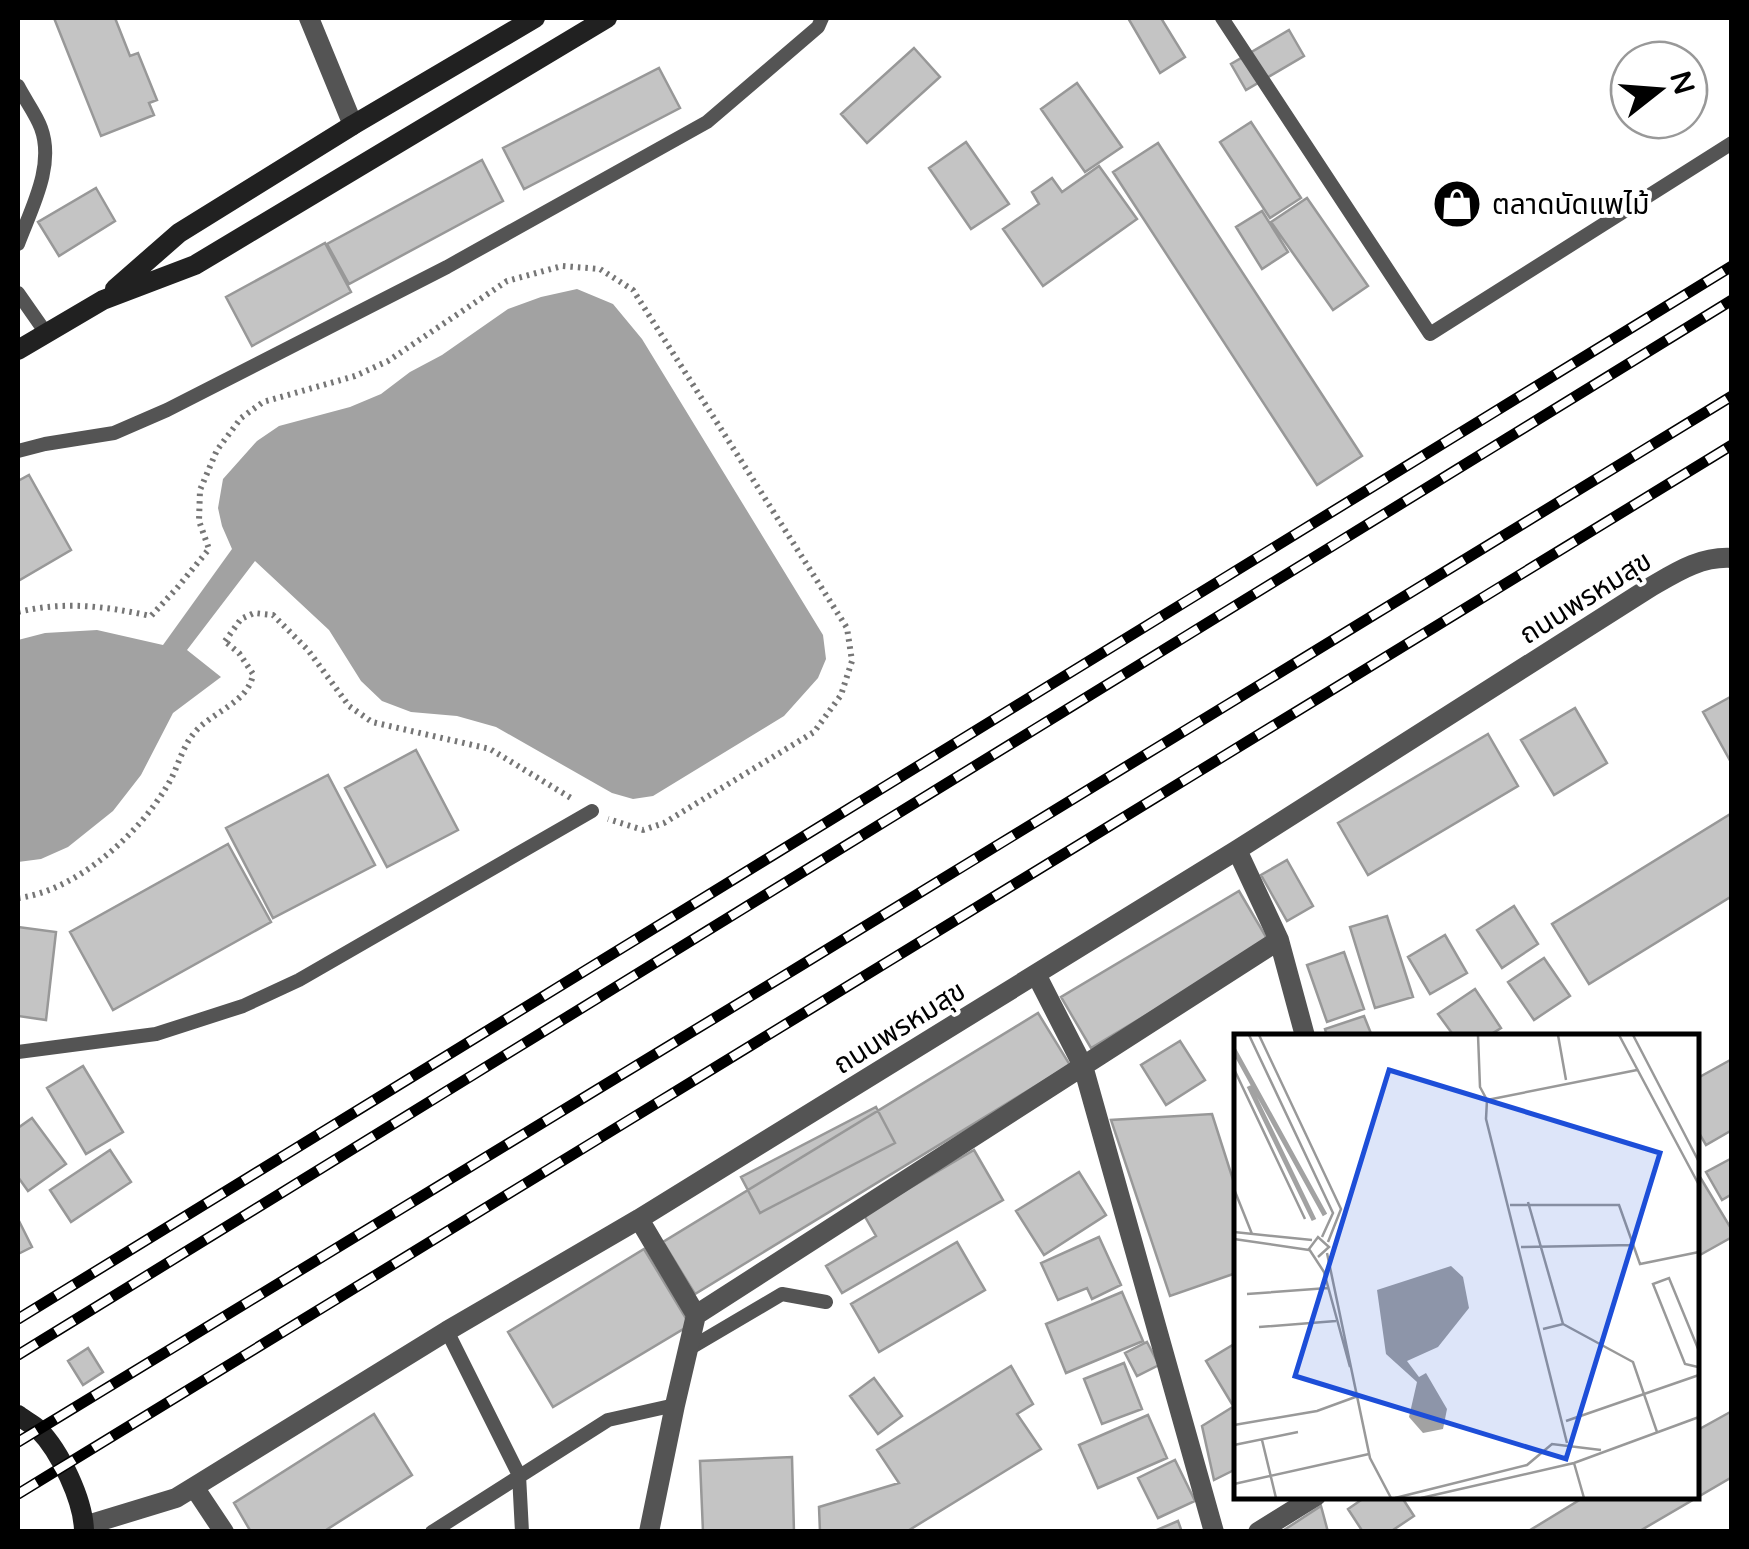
<svg xmlns="http://www.w3.org/2000/svg" width="1749" height="1549" font-family="'Varela Round','Noto Sans Thai',sans-serif">
	<style>
		.water { fill: #a2a2a2 }
		.building { fill: #c4c4c4; stroke: #989898; stroke-width: 2.5 }
		.lines { fill: none; stroke-linecap: round; stroke-linejoin: round }
		.path { stroke: #767676; stroke-width: 6; stroke-dasharray: 2.5 5; stroke-linecap: butt }
		.service { stroke: #545454; stroke-width: 14 }
		.minor { stroke: #545454; stroke-width: 20 }
		.secondary { stroke: #212121; stroke-width: 20 }
		.rail-casing { stroke: #000; stroke-width: 11 }
		.rail { stroke: #fff; stroke-width: 8; stroke-dasharray: 22; stroke-linecap: butt }
		.labels { text-anchor: middle; stroke-width: 8; stroke-linejoin: round; paint-order: stroke }
		.poi-label { font-size: 28px; fill: #000; stroke: #fff; text-anchor: start }
		.street-label { font-size: 28px; fill: #000; stroke: #fff }
		.inset-river { fill: none; stroke: #a2a2a2; stroke-width: 5 }
		.inset-road { fill: none; stroke: #999; stroke-width: 2.5 }
		.view { fill: #1d4ed8; fill-opacity: 0.15; stroke: #1d4ed8; stroke-width: 5 }
		.inset-edge { fill: none; stroke: #000; stroke-width: 5 }
	</style>
	<rect width="100%" height="100%" fill="#fff"/>
	<path class="water" d="M577,289l36,15 29,35 181,296 3,24 -8,19 -34,38 -131,80 -20,3 -21,-6 -116,-66 -39,-11 -46,-4 -29,-11 -21,-20 -32,-51 -74,-69 -68,89 34,27 -48,36 -32,62 -28,36 -45,36 -27,12 -23,3v-222l27,-7 52,-3 66,15 69,-96 -10,-23 -4,-18 5,-29 34,-38 22,-15 71,-19 31,-13 29,-22 32,-17 66,-46 33,-12z"/>
	<path class="building" d="M54,18h61l15,38 8,-3 19,47 -8,3 5,12 -53,21z
		M1128,18h33l24,39 -25,16z
		M1289,30l15,26 -58,34 -15,-26z
		M914,48l26,29 -73,66 -26,-29z
		M659,68l21,40 -156,81 -21,-41z
		M1077,83l45,64 -37,25 -44,-63z
		M1251,122l50,76 -31,20 -50,-76z
		M966,142l43,62 -38,25 -42,-61z
		M1158,143l204,313 -45,29 -204,-313z
		M482,160l21,41 -154,83 -22,-40z
		M1099,166l38,53 -94,67 -40,-57 36,-25 -7,-12 20,-14 10,14z
		M96,188l19,33 -56,35 -21,-34z
		M1307,198l61,88 -35,24 -62,-88z
		M1262,211l26,41 -26,17 -26,-42z
		M325,243l26,49 -99,54 -26,-49z
		M29,475l42,75 -53,31v-100z
		M1732,696v68l-29,-52z
		M1575,708l32,55 -53,32 -33,-55z
		M1488,734l30,52 -150,89 -30,-52z
		M416,750l42,80 -71,37 -42,-79z
		M328,775l47,90 -102,53 -47,-90z
		M1732,813v83l-143,88 -37,-60z
		M228,844l43,78 -158,88 -43,-78z
		M1287,860l26,46 -26,15 -26,-46z
		M1239,891l30,51 -178,106 -30,-51z
		M1514,906l24,38 -36,24 -25,-38z
		M1387,916l26,81 -38,11 -25,-81z
		M18,927l38,5 -10,88 -28,-4z
		M1445,935l22,38 -37,21 -22,-37z
		M1344,952l20,57 -37,13 -20,-57z
		M1544,958l26,38 -36,24 -26,-38z
		M1475,989l26,39 -13,8h-34l-16,-22z
		M1038,1013l32,52 -375,229 -32,-52z
		M1364,1016l8,20h-45l-2,-7z
		M1180,1041l25,39 -39,25 -25,-40z
		M1732,1059v71l-26,15 -10,-17v-49z
		M83,1066l40,66 -37,22 -39,-66z
		M876,1107l19,36 -135,70 -19,-36z
		M1212,1114l24,75v84l-66,23 -59,-176z
		M32,1118l34,46 -38,27 -10,-14v-49z
		M110,1150l21,32 -60,40 -21,-32z
		M974,1150l29,50 -161,93 -16,-27 50,-30 -12,-21z
		M1732,1158v36l-10,6 -16,-28z
		M1079,1172l27,43 -62,40 -28,-44z
		M1697,1172l35,58v7l-32,18 -4,-5z
		M18,1219l14,28 -14,7z
		M1099,1237l22,48 -29,14 -5,-11 -29,12 -17,-37z
		M957,1242l28,48 -106,62 -28,-48z
		M644,1249l46,76 -137,82 -45,-75z
		M1122,1292l21,49 -77,32 -20,-49z
		M1147,1342l12,23 -22,11 -12,-23z
		M1236,1343v59l-4,2 -26,-43z
		M88,1348l15,24 -20,13 -15,-24z
		M1124,1363l18,46 -40,15 -18,-45z
		M1011,1366l22,38 -16,10 24,35 -135,83h-86l-1,-25 80,-24 -22,-33z
		M874,1378l28,38 -24,18 -28,-38z
		M1236,1405v64l-22,11 -12,-54z
		M1732,1411v66l-94,55h-111l59,-36h110v-65z
		M374,1414l38,61 -89,57h-72l-17,-29z
		M1148,1415l19,43 -69,30 -19,-43z
		M792,1457l2,75h-91l-3,-71z
		M1175,1460l20,41 -37,17 -20,-40z
		M1367,1496h34l13,20 -24,16h-27l-15,-23z
		M1321,1506l7,26h-47z
		M1178,1521l4,11h-30z"/>
	<g class="lines">
		<path class="path" d="M18,612c47,-11 86,-6 133,4l26,-28 32,-39 -10,-28 1,-31 17,-40 24,-32 22,-16 92,-26 33,-15 119,-80 55,-15 38,3 33,21 214,338 5,33 -11,34 -27,37 -150,91 -21,7 -35,-11
			M225,641l16,-22 13,-6 19,2 35,35 41,56 23,16 118,27 81,49
			M18,898c58,-7 120,-63 149,-112 11,-17 14,-38 28,-54 17,-20 54,-30 58,-58l-14,-21 -12,-10"/>
		<path class="service" d="M1222,18l208,316 302,-191
			M18,86c7,14 18,28 23,42 14,38 -10,81 -23,116
			M18,293l28,40
			M18,451l27,-7 69,-11 53,-23 280,-143 260,-145 111,-95 4,-9
			M18,1052l138,-18 87,-28 56,-26 293,-169
			M447,1331l72,144 3,57
			M687,1350l95,-56 44,8
			M432,1532l176,-112 67,-15"/>
		<path class="minor" d="M309,18l44,107
			M1237,850l42,90 26,96
			M1036,974l47,92 131,466
			M639,1219l57,96 -21,90 -26,127
			M696,1315l583,-375
			M194,1487l30,45
			M84,1526l92,-28 18,-11 253,-156 192,-112 598,-369 412,-262c26,-15 51,-32 83,-30
			M1258,1532l58,-36"/>
		<path class="secondary" d="M115,289l64,-56 174,-108 182,-107
			M18,350l85,-50 92,-35 412,-247
			M18,1415c6,5 14,9 20,14 22,22 46,72 46,103"/>
		<g class="rail-casing">
			<path id="rail" d="M18,1319l1714,-1053
				M18,1355l1714,-1055
				M18,1442l782,-476 932,-570
				M18,1494l1714,-1049"/>
		</g>
		<use href="#rail" class="rail"/>
	</g>
	<defs>
		<g id="shop-disc" transform="scale(2.5)"><circle r="9.5" fill="#000" stroke="#fff"/><path d="M-5-2.5h2.3a2.7 3.5 0 0 1 5.4 0H5L5.5 6h-11ZM-1.5-2.5h3a1.5 2.3 0 0 0-3 0Z" fill="#fff"/></g>
	</defs>
	<g fill-rule="evenodd">
		<use href="#shop-disc" x="1457" y="204"/>
	</g>
	<g class="labels">
		<g class="poi-label">
			<text x="1492" y="214">ตลาดนัดแพไม้</text>
		</g>
		<g class="street-label">
			<text transform="translate(1585 597) rotate(-32)" y="10">ถนนพรหมสุข</text>
			<text transform="translate(899 1027) rotate(-32)" y="10">ถนนพรหมสุข</text>
		</g>
	</g>
	<g transform="translate(1234 1034)">
		<rect width="465" height="465" fill="#fff"/>
		<path d="M217,232l12,11 6,31 -31,39 -31,14 12,16 7,-4 21,36 -4,20 -20,4 -14,-16 8,-35 -31,-28 -9,-64z" fill="#a2a2a2"/>
		<path class="inset-river" d="M0,16l91,165M15,52l65,134"/>
		<path class="inset-road" d="M15,1l84,178 -11,24M25,1l82,174 -13,33M244,1l2,52 7,13M324,1l8,45M385,1l80,150M399,1l66,127M0,35l71,150M253,66l-1,19 81,324M253,66l150,-30M0,155l18,45M294,168l35,122M276,171h109l21,59 59,-12M0,198l78,8M0,205l75,11M287,213l112,-2M93,219l43,205 21,40M84,223l11,-10 -11,-10 -9,12 15,23 26,95M13,260l81,-6M25,293l77,-6M309,295l20,-5 70,38 24,70M464,333l-13,-3 -32,-80 16,-6 30,73M332,387l133,-46M0,391l83,-14 41,-15M28,406l14,58M0,411l64,-13M340,429l10,35M0,450l135,-30M161,464l132,-33 25,-21 49,6M187,464l153,-35 125,-46"/>
		<path class="view" d="M155,36l271,83 -94,306 -271,-83z"/>
		<rect width="465" height="465" class="inset-edge"/>
	</g>
	<rect width="1749" height="1549" fill="none" stroke="#000000" stroke-width="40"/>
	<g transform="translate(1659 90) rotate(73)"><circle r="48" fill="#ffffff" stroke="#999999" stroke-width="2.5"/>
	<path d="M0-8L18 38L0 25L-18 38Z" fill="#000000"/>
	<text y="-15" font-size="28" font-weight="bold" text-anchor="middle" fill="#000000">N</text>
	</g>
</svg>
